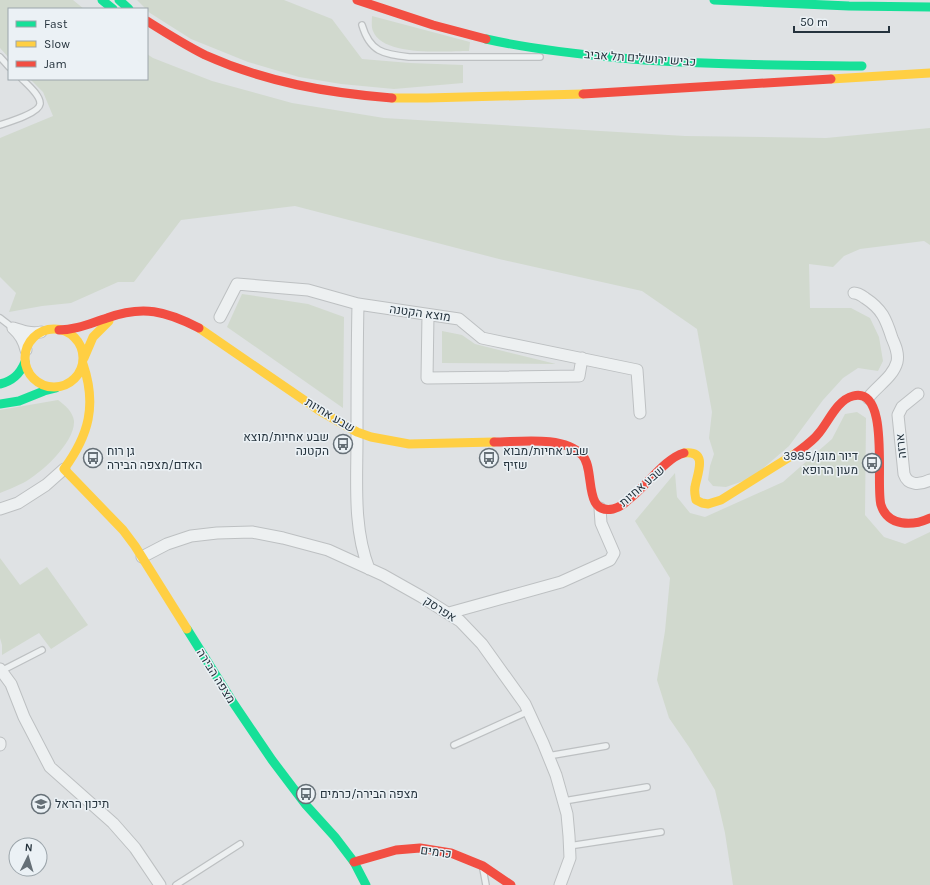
<svg xmlns="http://www.w3.org/2000/svg" width="930" height="885" font-family="Karla,Heebo,sans-serif">
	<style>
		.green { fill: #d1d9ce }
		.lines { fill: none; stroke-linecap: round; stroke-linejoin: round }
		.lane-casing { stroke: #bdc0c2; stroke-width: 8 }
		.street-casing { stroke: #bdc0c2; stroke-width: 13 }
		.lane { stroke: #edf0f1; stroke-width: 5.5 }
		.street { stroke: #edf0f1; stroke-width: 11 }
		.fast { stroke: #16e098; stroke-width: 9 }
		.slow { stroke: #ffcf43; stroke-width: 9 }
		.jam { stroke: #f24e42; stroke-width: 9 }
		.labels { text-anchor: middle; stroke-width: 3; stroke-linejoin: round; paint-order: stroke }
		.street-label { font-size: 12px; fill: #25333d; stroke: #ebf1f5 }
		.poi-label { font-size: 12px; fill: #25333d; stroke: #ebf1f5; text-anchor: start }
	</style>
	<rect width="100%" height="100%" fill="#dfe2e4"/>
	<path class="green" d="M0,0h73l11,9h-75v49l-9,-10z
		M137,0h147l48,19 30,40 48,4 53,2v18l-69,6 -53,-5 -42,-7 -51,-15 -57,-23 -41,-26z
		M372,16l98,26 -1,9c-23,0 -86,6 -96,-20 -2,-4 -1,-11 -1,-15z
		M147,54l6,4 59,23 80,22 92,15 301,18 141,2 104,-10v117l-6,-4 -64,8 -16,7 -11,11 -24,-3 1,44h41l19,10 9,19 4,24 -5,10 -20,-3 -15,10 -20,22 -34,46 -37,32 -26,9 -13,-1 -5,-6 2,-14 4,-12 -5,-16 3,-26 -15,-83 -55,-38 -143,-32 -204,-53 -114,14 -47,62h-16l-47,21 -29,3 -33,6 7,-19 -16,-16v-139l53,-22 -10,-24 -13,-13h117z
		M242,294l66,10 36,13 -1,91 -116,-81z
		M442,331l20,4 13,9 81,20 -114,-1z
		M58,400c7,5 15,12 16,21 1,22 -34,53 -51,62 -8,4 -16,7 -23,10v-83z
		M857,412l9,6 -1,97 19,22 21,7 25,-12v353h-197l-8,-52 -10,-43 -26,-43 -20,-29 -12,-38 8,-49 5,-53 -35,-57 40,-48 2,24 13,16 15,4 78,-35 49,-43 13,-25z
		M0,558l20,27 27,-18 41,58 -37,24 -12,-16 -37,22v-10l-2,-7z"/>
	<g class="lines">
		<g class="lane-casing">
			<path id="lane" d="M362,25c8,27 21,29 47,32h131
				M0,57l9,10
				M0,125c9,-3 39,-12 40,-21 1,-8 -13,-20 -18,-25
				M0,318l13,10
				M1,671l41,-21
				M454,745l75,-34
				M548,756l58,-10
				M564,801l83,-14
				M569,846l92,-14
				M483,869l3,16
				M176,885l64,-41"/>
		</g>
		<g class="street-casing">
			<path id="street" d="M854,293c4,0 7,2 11,5 17,11 21,21 27,40 3,7 7,15 5,24 -4,15 -20,24 -29,36
				M358,304c-1,45 -1,90 -1,135 0,43 -4,89 12,130
				M428,315l-1,63 152,-2 3,-18
				M220,317l17,-33 71,6 50,14 101,15 23,19 155,32 3,43
				M13,328c9,3 18,6 28,4
				M13,328c7,6 11,13 13,22
				M918,394l-16,13 -4,8 6,59c4,12 16,11 26,6
				M0,509l18,-6 28,-18 18,-16
				M142,557l25,-13 24,-8 26,-3 35,-1 31,6 45,12 55,25 39,22 38,24 22,23 43,60 18,39 13,32 11,39 2,22 1,22 -10,27
				M449,613l112,-31 49,-22 4,-7 -13,-30 -1,-15
				M0,669l11,15 13,33 26,50 63,56 22,25 25,37
				M0,743v2"/>
		</g>
		<use href="#lane" class="lane"/>
		<use href="#street" class="street"/>
		<path class="fast" d="M102,0l11,9
			M119,0l10,9
			M714,0l135,6 81,1
			M486,39c44,10 89,15 134,19 81,7 161,7 242,8
			M0,384c13,-3 20,-10 25,-22
			M0,404l19,-3 25,-10 12,-3
			M187,629l45,72 40,59 34,45 29,32 19,25 12,23"/>
		<path class="slow" d="M831,79l99,-6
			M392,98h35l156,-4
			M199,328l121,83 37,21 14,5 38,7 85,-2
			M25 358a29 29 0 1 1 58 0a29 29 0 1 1-58 0Z
			M84,358l9,-21 16,-16
			M83,364c14,41 6,71 -19,105l59,61 12,16 52,83
			M684,453c25,-3 13,21 11,34 -1,5 0,8 1,13l6,3 6,1 13,-4 75,-47"/>
		<path class="jam" d="M357,0l76,25 53,14
			M147,21c19,12 38,24 58,34 60,27 123,38 187,43
			M583,94l248,-15
			M59,330c17,0 32,-7 48,-12 36,-13 59,-7 92,10
			M494,442c25,0 69,-7 88,13 14,13 0,60 31,54 5,-1 11,-5 15,-9 17,-12 37,-42 56,-47
			M796,453c8,-6 17,-12 23,-20 10,-12 18,-33 34,-37 38,-10 22,90 28,109 7,22 32,21 49,13
			M354,862l42,-12 24,-2 31,5 32,13 28,19"/>
	</g>
	<defs>
		<g id="bus-ring" transform="scale(1)"><circle r="9.5" fill="#ebf1f5" stroke="#667077" stroke-width="1.5"/><path d="M-5-6H5V4H4V6H2V4H-2V6H-4V4H-5ZM-3.5-4V0h7V-4ZM-3.5 1.2v1.5H-2V1.2ZM2 1.2v1.5H3.5V1.2Z" fill="#667077"/></g>
		<g id="school-ring" transform="scale(1)"><circle r="9.5" fill="#ebf1f5" stroke="#667077" stroke-width="1.5"/><path d="M0-5L7-2L0 1L-7-2ZM-4 1L0 2.5L4 1V4Q0 6-4 4Z" fill="#667077"/></g>
	</defs>
	<g fill-rule="evenodd">
		<use href="#bus-ring" x="343" y="444"/>
		<use href="#bus-ring" x="93" y="458"/>
		<use href="#bus-ring" x="489" y="458"/>
		<use href="#bus-ring" x="872" y="463"/>
		<use href="#bus-ring" x="306" y="794"/>
		<use href="#school-ring" x="41" y="804"/>
	</g>
	<g class="labels">
		<g class="street-label">
			<text transform="translate(640 58) rotate(4)" y="4">כביש ירושלים תל אביב</text>
			<text transform="translate(420 313) rotate(8)" y="4">מוצא הקטנה</text>
			<text transform="translate(330 415) rotate(31)" y="4">שבע אחיות</text>
			<text transform="translate(901 446) rotate(-96)" y="4">ארזה</text>
			<text transform="translate(642 486) rotate(-41)" y="4">שבע אחיות</text>
			<text transform="translate(440 609) rotate(33)" y="4">אפרסק</text>
			<text transform="translate(216 676) rotate(58)" y="4">מצפה הבירה</text>
			<text transform="translate(436 852) rotate(8)" y="4">כרמים</text>
		</g>
		<g class="poi-label">
			<text x="329" y="441" text-anchor="end">שבע אחיות/מוצא<tspan x="329" dy="14">הקטנה</tspan></text>
			<text x="107" y="455">גן רוח<tspan x="107" dy="14">האדם/מצפה הבירה</tspan></text>
			<text x="503" y="455">שבע אחיות/מבוא<tspan x="503" dy="14">שזיף</tspan></text>
			<text x="858" y="460" text-anchor="end">3985/דיור מוגן<tspan x="858" dy="14">מעון הרופא</tspan></text>
			<text x="320" y="798">מצפה הבירה/כרמים</text>
			<text x="55" y="808">תיכון הראל</text>
		</g>
	</g>
	<rect x="8" y="8" width="140" height="72" fill="#ebf1f5" stroke="#9ca5ab"/>
	<rect x="16" y="21" width="20" height="6" fill="#16e098" stroke="#9ca5ab"/>
	<text x="44" y="28" font-size="12" fill="#25333d">Fast</text>
	<rect x="16" y="41" width="20" height="6" fill="#ffcf43" stroke="#9ca5ab"/>
	<text x="44" y="48" font-size="12" fill="#25333d">Slow</text>
	<rect x="16" y="61" width="20" height="6" fill="#f24e42" stroke="#9ca5ab"/>
	<text x="44" y="68" font-size="12" fill="#25333d">Jam</text>
	<g transform="translate(28 857) rotate(5)"><circle r="19" fill="#ebf1f5" stroke="#9ca5ab"/>
	<path d="M0-3L7 15L0 10L-7 15Z" fill="#667077"/>
	<text y="-6" font-size="11" font-weight="bold" text-anchor="middle" fill="#25333d">N</text>
	</g>
	<path d="M794 26v6h95v-6" fill="none" stroke="#25333d" stroke-width="2"/>
	<text x="800" y="26" font-size="12" fill="#25333d" stroke="#ebf1f5" stroke-width="3" paint-order="stroke">50 m</text>
</svg>
